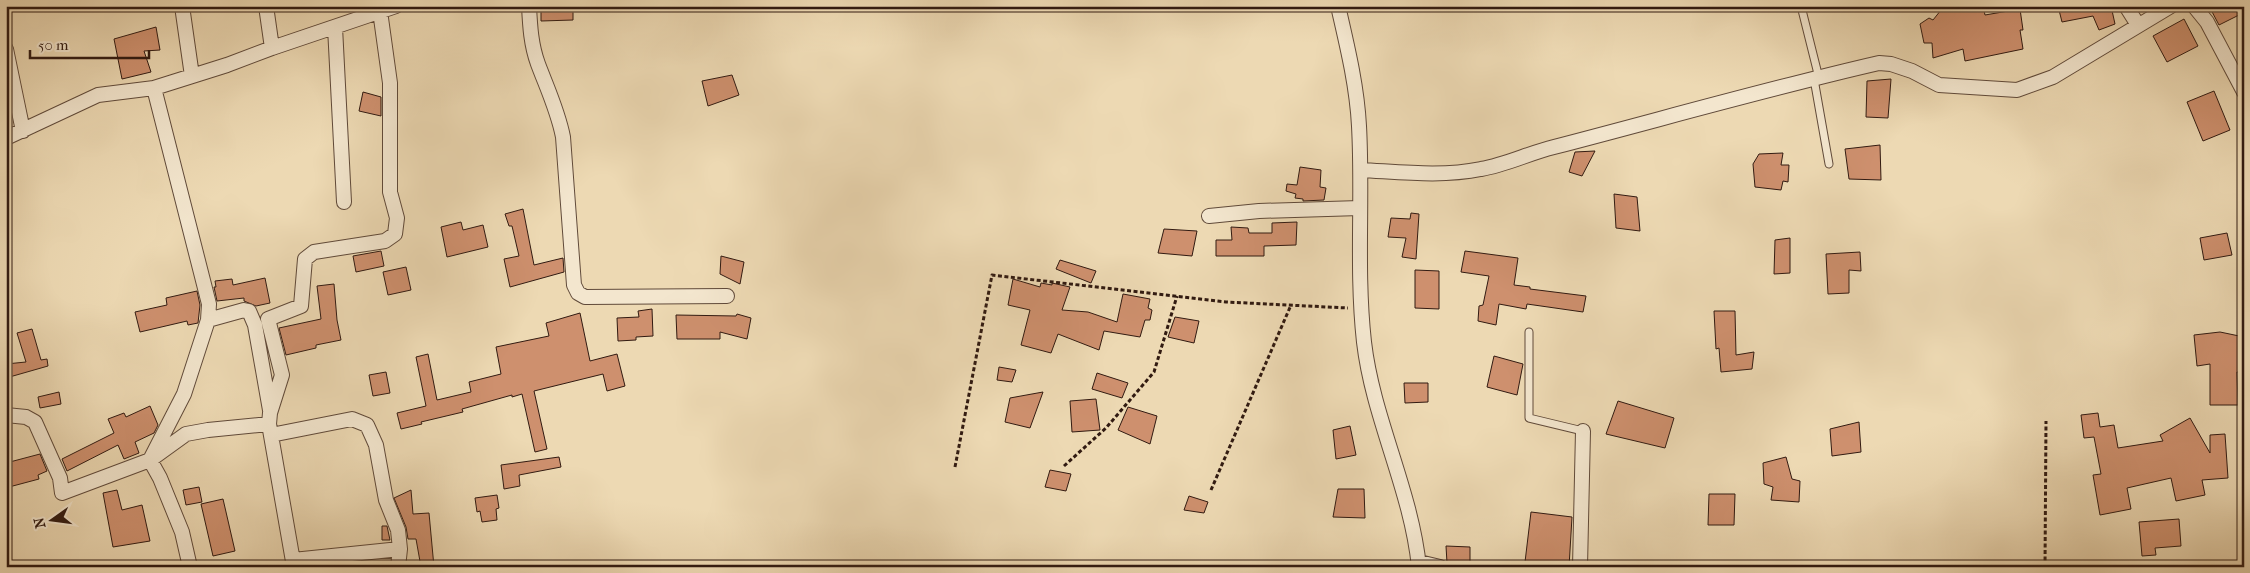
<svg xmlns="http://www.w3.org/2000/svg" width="2250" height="573" font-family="'IM FELL French Canon',serif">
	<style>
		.building { fill: #ce906e; stroke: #311a11 }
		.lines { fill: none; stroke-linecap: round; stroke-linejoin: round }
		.service-casing { stroke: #604a3a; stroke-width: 9 }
		.minor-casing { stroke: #604a3a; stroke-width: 16 }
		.path { stroke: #311a11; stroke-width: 3; stroke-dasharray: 4 2.5; stroke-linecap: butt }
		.service { stroke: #f3e6ce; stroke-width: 7 }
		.minor { stroke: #f3e6ce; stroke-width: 14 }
	</style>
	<rect width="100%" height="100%" fill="#edd9b3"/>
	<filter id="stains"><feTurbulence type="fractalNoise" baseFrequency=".004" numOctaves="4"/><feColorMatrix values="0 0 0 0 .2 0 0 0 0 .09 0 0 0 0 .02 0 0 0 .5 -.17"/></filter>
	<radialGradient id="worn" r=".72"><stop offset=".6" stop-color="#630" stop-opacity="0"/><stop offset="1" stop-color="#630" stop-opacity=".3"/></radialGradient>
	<path class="building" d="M541,6h32v14l-32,1z
		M1960,6h23l2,9 35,-6 3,21h-3l3,19 -58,12 -2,-12 -30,9 -1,-15h-8l-4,-19 9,-6 4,2 8,-10z
		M2058,6h53l4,18 -16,6 -6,-14 -31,6z
		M2209,6h26l4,9 -20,10z
		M2184,19l14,27 -31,16 -14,-26z
		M156,27l4,23 -16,1 7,21 -29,7 -8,-40z
		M732,75l7,20 -31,11 -6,-25z
		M1891,79l-3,39 -22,-1 1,-36z
		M2214,91l16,39 -27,11 -16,-39z
		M363,92l18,5v19l-22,-5z
		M1880,145l1,35 -32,-1 -4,-30z
		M1595,151l-13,25 -13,-4 6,-20z
		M1783,153l-2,12h8l-1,17 -5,-1 -2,9 -26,-3 -2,-23 6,-10z
		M1300,167l21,3 -1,17 6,1 -2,12 -21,1v-2l-8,-1 1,-4 -10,-3 1,-7 10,1z
		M1614,194l23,3 3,34 -24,-3z
		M523,209l11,56 29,-7 1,14 -54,15 -6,-28 15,-3 -7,-30h-3l-4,-12z
		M1411,213l8,1 -3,45 -14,-2 4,-19 -18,-1 3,-19 19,1z
		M461,222l2,8 20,-5 5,22 -41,10 -6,-30z
		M1297,222l-1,23 -32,1v10h-48v-16h16l-1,-13 17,1 1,5h23v-10z
		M1164,229l33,2 -5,25 -34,-3z
		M2227,233l5,22 -28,5 -4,-22z
		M1790,238v35l-16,1 1,-34z
		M381,251l3,15 -28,6 -3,-16z
		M1465,251l53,7 -4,27 16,2v2l56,7 -3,16 -56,-8 -1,5 -27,-5 -3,21 -18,-4 1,-15 4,-1 6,-29 -28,-4z
		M1860,252l1,19 -12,-1v23l-21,1 -2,-40z
		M721,256l23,6 -4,22 -20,-10z
		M1060,260l36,11 -5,12 -35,-14z
		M406,267l5,23 -23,5 -5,-23z
		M1415,270l24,1v38l-24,-1z
		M265,278l5,25 -14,3 -12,-5v-3l-27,3 -3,-14h2l-1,-6 17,-2 1,6z
		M1013,279l27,8 1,-4 11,2v-2l18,4 -8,23 26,2 29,10 6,-28 27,5 -2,9 4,2 -2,10h-5l-5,17 -36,-6 -5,19 -41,-16 -7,19 -30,-8 9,-35 -22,-5z
		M334,284l3,36 4,20 -25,5v3l-30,7 -7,-27 42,-9 -4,-33z
		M197,291l3,14 -2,18 -10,2 -1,-4 -47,11 -5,-20 32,-7 -1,-7z
		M652,309l1,27 -17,1v3l-18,1 -1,-23 22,-1 -1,-6z
		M1714,311h21l1,44 18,-3 -2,17 -31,3 -2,-24 -3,1z
		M580,313l10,48 27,-7 8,32 -18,5 -4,-17 -69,17 13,58 -12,3 -13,-58 -10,3v-2l-50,14 1,3 -42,10 1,2 -21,5 -4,-16 29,-7 -10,-49 12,-3 9,46 34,-8 -2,-10 32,-8 -5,-27 53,-11 -3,-13z
		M737,314l14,4 -4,21 -27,-7v7h-43l-1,-24 60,1z
		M1175,317l24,4 -5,22 -26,-6z
		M32,329l9,31 6,-1 1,7 -42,12v-14l20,-2 -9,-29z
		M2220,332l24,5v36l-7,-1 1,33h-28v-41l-13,2 -3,-31z
		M1494,356l29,8 -6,31 -30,-8z
		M999,367l17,3 -4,12 -15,-2z
		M386,372l4,21 -17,3 -4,-21z
		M1097,373l31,10 -6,15 -30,-9z
		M1404,383h24v19l-23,1z
		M59,392l2,12 -21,4 -2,-11z
		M1043,392l-13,36 -25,-6 5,-24z
		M1096,399l4,31 -28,2 -2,-31z
		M1618,401l56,17 -9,30 -59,-14z
		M150,406l8,19 -4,8 -19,9 4,11 -15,6 -6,-14 -51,26 -5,-12 52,-26 -6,-14 16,-6 2,4z
		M1128,407l29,9 -7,28 -32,-14z
		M2098,413l2,14 14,-2 4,23 45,-7 -3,-6 30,-17 20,35v-18l15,-1 3,44 -26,2 3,15 -29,6 -5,-23 -44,10 4,21 -31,6 -7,-40 8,-1 -7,-37 -10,1 -3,-23z
		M1859,422l2,30 -29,4 -2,-27z
		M1350,426l6,29 -20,4 -3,-29z
		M40,454l7,17 -9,4 1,4 -30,8 -3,-11v-13z
		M559,457l2,10 -42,8 1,11 -16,3 -3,-24z
		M1786,457l6,22 8,2 -1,21 -28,-2 2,-13 -9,-3 -1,-21z
		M1050,470l21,4 -5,17 -21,-4z
		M199,487l3,15 -16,3 -3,-15z
		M1338,489h26l1,29 -32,-1z
		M117,490l5,20 20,-5 8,36 -37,6 -10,-54z
		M411,490l2,24 16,-1 5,54h-13l-5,-28h-8l-2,-12 -12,-29z
		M1709,494h26l-1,31h-26z
		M497,495l2,13 -3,1 1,11 -15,2 -2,-11 -3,1 -2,-14z
		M1189,496l19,6 -4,11 -20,-3z
		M223,499l12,52 -22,5 -12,-52z
		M1531,512l41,5 -3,50 -44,-5z
		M2179,519l2,27 -26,2 1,7 -14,1 -3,-34z
		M382,526h5l3,14h-8z
		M1446,546l24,1v16h-23z"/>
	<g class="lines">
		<g class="service-casing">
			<path id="service" d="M1801,6l18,72
				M1814,79l15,85
				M1529,332v86l54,13"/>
		</g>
		<g class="minor-casing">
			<path id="minor" d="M182,6l10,70
				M266,6l6,42
				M529,6c1,20 2,39 9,58 9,24 20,47 25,73l11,148 4,8 7,4 142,-1
				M1338,6c9,39 19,80 21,120 4,72 -3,144 5,216 9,77 47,147 55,225
				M2126,6l12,19
				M2194,6l13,16 37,70
				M335,27l9,175
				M6,49l17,82
				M154,88l55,216 -1,16 -24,74 -34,66 10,18 22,54 8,35
				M6,138l92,-43 56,-7 73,-23 45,-17 124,-42
				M1361,170c40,2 81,7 120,-1 25,-4 48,-16 73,-22 108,-28 216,-59 325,-84l12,1 21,7 27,14 78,5 36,-13 118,-71
				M1209,216l50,-5 101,-3
				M208,320l36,-10 5,1 6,14 15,85
				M6,415l20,2 9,5 25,56 2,15 88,-33 36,-26 22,-4 61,-6
				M271,435l81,-16 15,6 9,20 10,55 12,30 2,19 -2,18
				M293,560l107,-11
				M1419,562l21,5
				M294,567l-25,-143 1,-11 12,-38 -14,-56 33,-13 4,-47 9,-7 71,-11 10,-7 2,-16 -7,-26v-109l-10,-72
				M1580,567l3,-136"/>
		</g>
		<path class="path" d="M1064,466l42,-38 48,-56 23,-76
			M955,467l37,-192 234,27 122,6
			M1211,490l80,-185
			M2045,567l1,-146"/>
		<use href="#service" class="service"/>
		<use href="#minor" class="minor"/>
	</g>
	<rect width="2250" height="573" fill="none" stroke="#edd9b3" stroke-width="25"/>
	<rect x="8" y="8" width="2235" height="558" fill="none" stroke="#311a11" stroke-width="2.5"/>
	<rect x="12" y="12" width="2225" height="548" fill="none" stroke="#311a11"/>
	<g transform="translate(52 520) rotate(256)" stroke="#f3e6ce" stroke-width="4" paint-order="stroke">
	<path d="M0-4L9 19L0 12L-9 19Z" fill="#311a11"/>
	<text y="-8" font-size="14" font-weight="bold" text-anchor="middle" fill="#311a11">N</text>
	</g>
	<path d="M30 50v8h119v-8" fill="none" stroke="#311a11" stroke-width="2.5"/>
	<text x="38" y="50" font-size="15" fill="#311a11" stroke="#f3e6ce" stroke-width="4" paint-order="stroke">50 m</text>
	<rect width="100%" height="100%" filter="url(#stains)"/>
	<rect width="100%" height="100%" fill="url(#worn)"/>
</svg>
